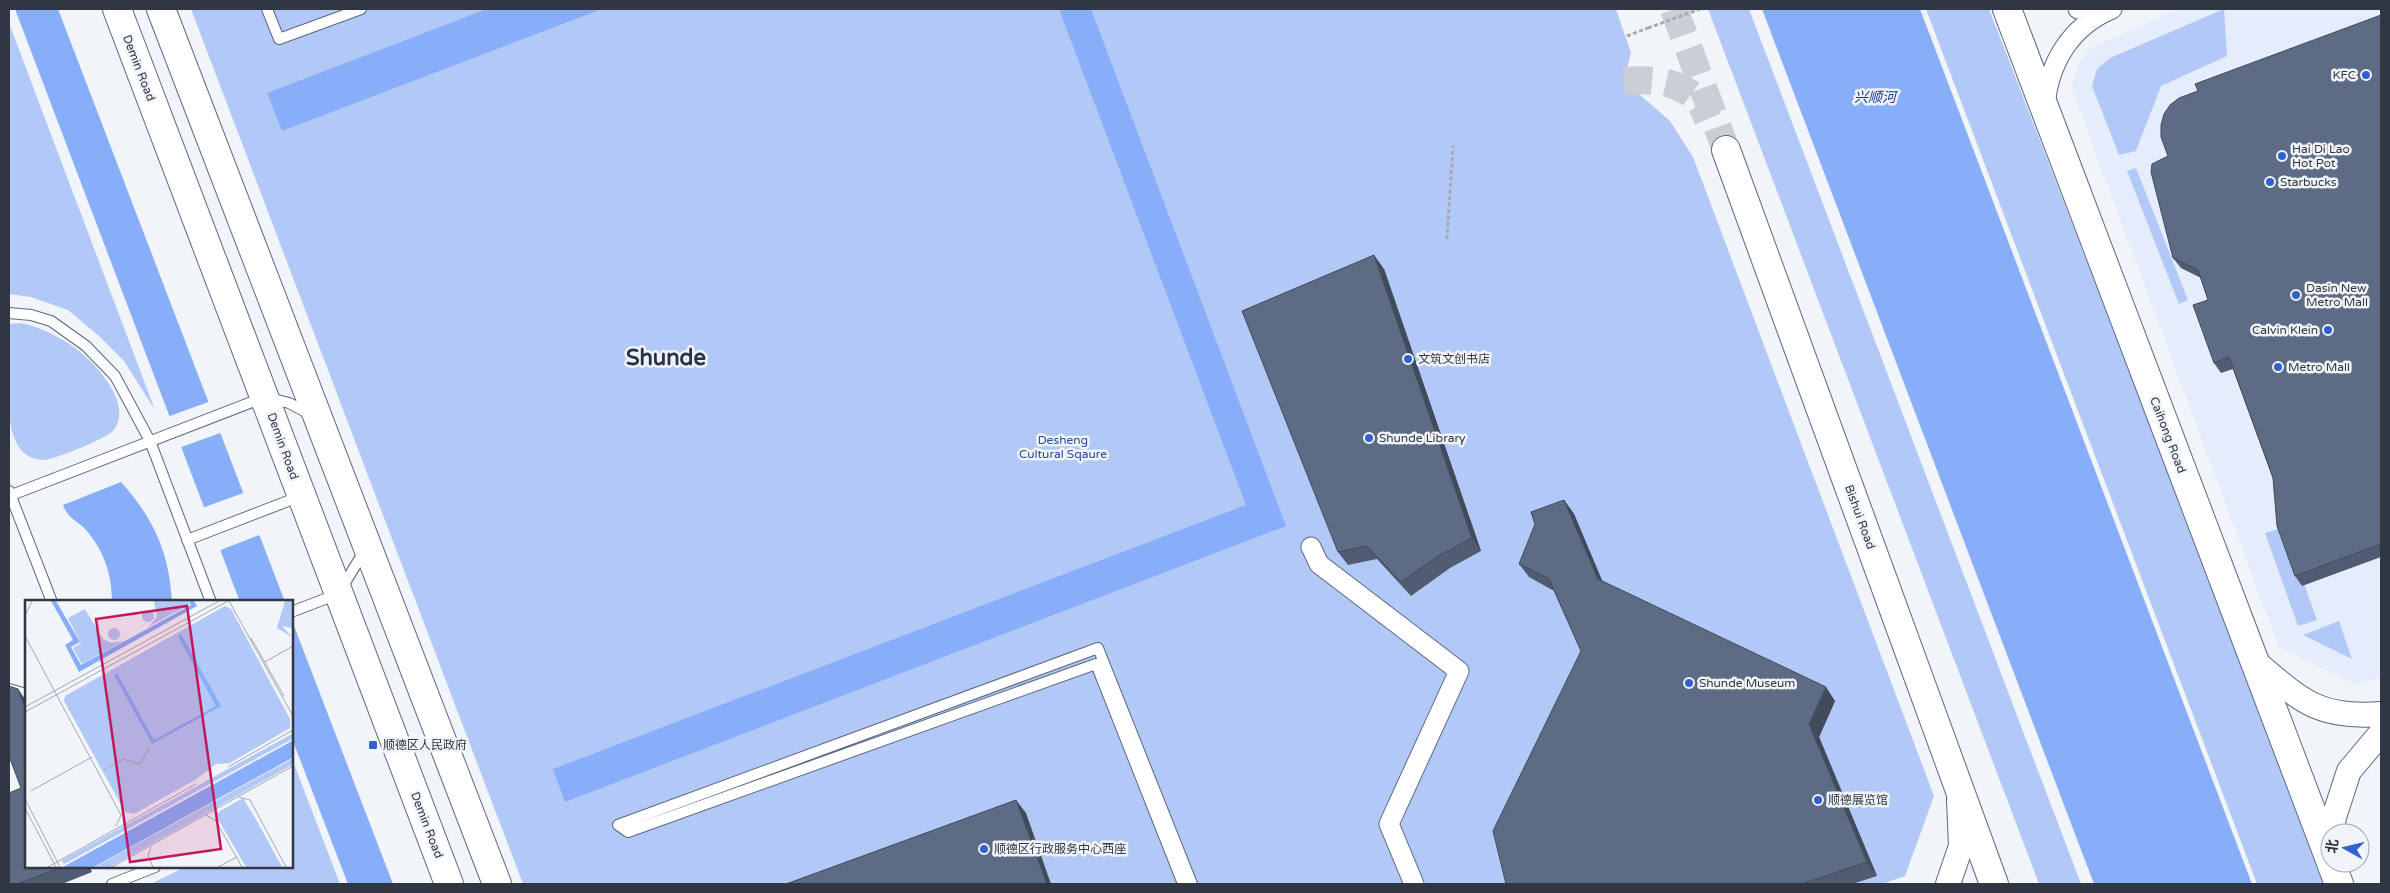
<svg xmlns="http://www.w3.org/2000/svg" width="2390" height="893" font-family="'Varela Round','Noto Sans SC',sans-serif">
	<style>
		.built { fill: #e5ecfb }
		.green { fill: #b2c9f7 }
		.water { fill: #88adf9 }
		.pier { fill: #f1f4f9 }
		.lines { fill: none; stroke-linecap: round; stroke-linejoin: round }
		.secondary-tunnel { stroke: #cbced4; stroke-width: 28; stroke-dasharray: 28 14; stroke-linecap: butt }
		.service-casing { stroke: #5b6881; stroke-width: 12 }
		.minor-casing { stroke: #5b6881; stroke-width: 21 }
		.tertiary-casing { stroke: #5b6881; stroke-width: 26 }
		.secondary-casing { stroke: #5b6881; stroke-width: 30 }
		.path { stroke: #a6abb2; stroke-width: 3; stroke-dasharray: 4 2.5; stroke-linecap: butt }
		.service { stroke: #fff; stroke-width: 10 }
		.minor { stroke: #fff; stroke-width: 19 }
		.tertiary { stroke: #fff; stroke-width: 24 }
		.secondary { stroke: #fff; stroke-width: 28 }
		.path-bridge { stroke: #a6abb2; stroke-width: 3; stroke-dasharray: 4 2.5; stroke-linecap: butt }
		.wall { fill: #515c72 }
		.shaded-wall { fill: #424b5c }
		.building { fill: #5e6b84; stroke: #424b5c }
		.poi-dot { fill: #3160cf; stroke: #f1f4f9; stroke-width: 2 }
		.labels { text-anchor: middle; stroke-width: 5; stroke-linejoin: round; paint-order: stroke }
		.street-label { font-size: 12px; fill: #313742; stroke: #f1f4f9 }
		.poi-label { font-size: 12px; fill: #313742; stroke: #f1f4f9; text-anchor: start }
		.park-label { font-size: 12px; fill: #264ca3; stroke: #f1f4f9 }
		.water-label { font-size: 14px; font-style: italic; fill: #16398f; stroke: #f1f4f9 }
		.town-label { font-size: 22px; font-weight: bold; fill: #283349; stroke: #f1f4f9 }
		.inset-road { fill: none; stroke: #a4a8b0; stroke-width: 1 }
		.view { fill: #c2185b; fill-opacity: 0.15; stroke: #c2185b; stroke-width: 2.5 }
		.inset-edge { fill: none; stroke: #313742; stroke-width: 2.5 }
	</style>
	<rect width="100%" height="100%" fill="#f1f4f9"/>
	<path class="built" d="M2179,9h202v668l-24,8 -78,-37 -208,-561 10,-27 11,-13z"/>
	<path class="green" d="M191,9h1425l15,44 -7,28 46,40 23,36 241,639 -29,80 -23,8h-1359z
		M1708,9h41l332,875h-42z
		M1926,9h63l339,875h-71z
		M2224,9l3,47 -66,30 -25,65 -17,4 -27,-69 5,-17 13,-11z
		M9,23l146,387 -31,-49 -25,-25 -31,-26 -37,-13 -22,-3z
		M2136,168l52,132 -9,4 -52,-133z
		M21,323c38,9 73,33 92,68 6,12 10,26 1,39 -6,8 -59,29 -69,30 -10,0 -21,-4 -26,-13 -17,-24 -10,-92 -10,-123z
		M2284,527l33,93 -19,6 -33,-93z
		M2339,621l13,38 -49,-24z
		M291,756l49,128h-189l34,-17h106z"/>
	<path class="water" d="M15,9h43l227,593h-45z
		M487,9h115l-320,122 -15,-38z
		M1059,9h32l195,517 -721,276 -12,-33 693,-264z
		M1762,9h158l332,875h-158z
		M121,482c33,37 48,70 51,120h-60c0,-28 -8,-51 -26,-72 -10,-11 -17,-10 -23,-25z
		M291,618l102,266h-45l-57,-148z"/>
	<path class="pier" d="M211,401l12,31 -44,16 -12,-31z
		M246,492l16,42 -44,17 -16,-43z"/>
	<g class="lines">
		<path class="secondary-tunnel" d="M1674,9l52,141
			M1624,81c25,-2 52,-1 72,17 5,5 9,14 12,21"/>
		<g class="service-casing">
			<path id="service" d="M267,9l12,30 82,-30
				M9,313l22,2 20,6 35,25 29,30 35,65 61,161
				M9,491l43,111
				M9,496l256,-99 24,6 21,11
				M187,540l114,-44
				M291,612l47,-18 27,-44
				M9,689l17,5
				M112,884l43,-17
				M1183,884l-87,-220 -468,168 -10,-7 480,-177 94,236"/>
		</g>
		<g class="minor-casing">
			<path id="minor" d="M2078,9l30,1
				M2045,106c4,-44 26,-80 67,-97
				M1311,547l8,17 140,107 -70,153 25,60"/>
		</g>
		<g class="tertiary-casing">
			<path id="tertiary" d="M2253,660c47,39 63,59 128,54
				M2332,833l2,-16 15,-46 32,-38
				M1948,884l13,-38 -2,-46"/>
		</g>
		<g class="secondary-casing">
			<path id="secondary" d="M117,9l332,875
				M161,9l336,875
				M2007,9l323,851
				M1726,150l268,734
				M2331,863l8,21"/>
		</g>
		<path class="path" d="M1627,36l21,-8
			M1447,239l6,-93"/>
		<use href="#service" class="service"/>
		<use href="#minor" class="minor"/>
		<use href="#tertiary" class="tertiary"/>
		<use href="#secondary" class="secondary"/>
		<path class="path-bridge" d="M1648,28l52,-19"/>
	</g>
	<path class="wall" d="M2381,15v542l-79,29 -7,-10 -22,-98 -40,-109 -12,4 -7,-10 -6,-63 -7,-22 -20,-10 -8,-10 -5,-102 30,-65z
		M1384,269l97,282 -31,17 -39,28 -34,-37 -29,6 -10,-13z
		M1564,500l10,14 28,67 233,120 -16,36 58,139 -25,8h-346l75,-233 -27,-60 -25,-14 -10,-13z
		M18,689l8,12v166h64l2,5 -30,12h-53l12,-96z"/>
	<path class="shaded-wall" d="M1374,255l10,14 97,282 -9,-13z
		M1564,500l10,14 33,78 -9,-13z
		M1826,687l9,14 -16,36 58,139 -10,-14 -58,-138z
		M18,689l8,12v10z
		M1016,800l10,13 25,71h-4z"/>
	<path class="building" d="M2381,15v529l-86,32 -18,-50 -4,-48 -44,-121 -15,6 -21,-58 15,-5 -10,-30 -25,-12 -22,-86 1,-8 16,-8 -7,-19v-12l3,-11 6,-9 9,-7 19,-7 -3,-7z
		M1374,255l98,283 -32,17 -39,27 -34,-36 -29,6 -96,-241z
		M1564,500l34,79 228,108 -17,37 58,138 -65,22h-296l-13,-53 88,-180 -32,-72 -30,-15 16,-40 -4,-12z
		M9,686l9,3 8,22v156h36l-45,17h-8v-91l12,-5 -12,-32z
		M1016,800l31,84h-261z"/>
	<g class="poi-dot">
		<circle cx="2366" cy="75" r="5"/>
		<circle cx="2282" cy="156" r="5"/>
		<circle cx="2270" cy="182" r="5"/>
		<circle cx="2296" cy="295" r="5"/>
		<circle cx="2328" cy="330" r="5"/>
		<circle cx="1408" cy="359" r="5"/>
		<circle cx="2278" cy="367" r="5"/>
		<circle cx="1369" cy="438" r="5"/>
		<circle cx="1689" cy="683" r="5"/>
		<rect x="368" y="740" width="10" height="10" rx="2.5"/>
		<circle cx="1818" cy="800" r="5"/>
		<circle cx="984" cy="849" r="5"/>
	</g>
	<g class="labels">
		<g class="street-label">
			<text transform="translate(139 68) rotate(69)" y="4">Demin Road</text>
			<text transform="translate(2168 435) rotate(69)" y="4">Caihong Road</text>
			<text transform="translate(283 446) rotate(70)" y="4">Demin Road</text>
			<text transform="translate(1860 517) rotate(70)" y="4">Bishui Road</text>
			<text transform="translate(427 825) rotate(69)" y="4">Demin Road</text>
		</g>
		<g class="poi-label">
			<text x="2356" y="79" text-anchor="end">KFC</text>
			<text x="2292" y="153">Hai Di Lao<tspan x="2292" dy="14">Hot Pot</tspan></text>
			<text x="2280" y="186">Starbucks</text>
			<text x="2306" y="292">Dasin New<tspan x="2306" dy="14">Metro Mall</tspan></text>
			<text x="2318" y="334" text-anchor="end">Calvin Klein</text>
			<text x="1418" y="363">文筑文创书店</text>
			<text x="2288" y="371">Metro Mall</text>
			<text x="1379" y="442">Shunde Library</text>
			<text x="1699" y="687">Shunde Museum</text>
			<text x="383" y="749">顺德区人民政府</text>
			<text x="1828" y="804">顺德展览馆</text>
			<text x="994" y="853">顺德区行政服务中心西座</text>
		</g>
		<g class="park-label">
			<text x="1063" y="444">Desheng<tspan x="1063" dy="14">Cultural Sqaure</tspan></text>
		</g>
		<g class="water-label">
			<text x="1875" y="102">兴顺河</text>
		</g>
		<g class="town-label">
			<text x="666" y="365">Shunde</text>
		</g>
	</g>
	<g transform="translate(25 600)">
		<rect width="268" height="268" fill="#f1f4f9"/>
		<path d="M129,1h34l2,3 -42,23 9,-10zM260,1h7v27l-10,-2 10,11 -15,-9zM200,6l6,3 59,110v9l-60,35 -14,1 -21,16 -61,34 -9,-2 -61,-111 1,-5zM60,9l18,30 8,4 13,-2 -42,23 -9,-16 8,-5 -13,-25zM117 16a6 6 0 1 1 12 0a6 6 0 1 1-12 0ZM83 34a6 6 0 1 1 12 0a6 6 0 1 1-12 0ZM267,134v5l-228,125 -2,-4zM267,159v6l-182,102h-15zM218,198l15,25 24,44h-36l-31,-53z" fill="#b2c9f7"/>
		<path d="M26,1h5l24,41 -9,5 10,18 110,-60 -2,-4h5l3,5 -118,66 -14,-27 8,-5zM156,34l40,72 -69,38 -38,-69 3,-2 37,67 62,-34 -38,-70zM267,141v17l-198,109h-31z" fill="#88adf9"/>
		<path class="inset-road" d="M204,1l64,115M0,16l7,-15M0,36l96,179 -5,11M226,38l33,58M240,62l28,-16M0,107l194,-106M0,112l203,-111M203,167l65,-37M79,170l19,-11 17,5 10,-17M6,191l61,-34M214,197l11,3 36,67M0,199l35,68M0,208l31,59M181,215l10,6 26,46M126,247l-3,9 5,11M23,267l148,-83M87,267l181,-101M193,267l19,-10"/>
		<path class="view" d="M162,6l34,243 -91,13 -34,-243z"/>
		<rect width="268" height="268" class="inset-edge"/>
	</g>
	<rect width="2390" height="893" fill="none" stroke="#313742" stroke-width="20"/>
	<g transform="translate(2345 848) rotate(278)"><circle r="24" fill="#f1f4f9" stroke="#a4a8b0"/>
	<path d="M0-4L9 19L0 12L-9 19Z" fill="#3160cf"/>
	<text y="-8" font-size="14" font-weight="bold" text-anchor="middle" fill="#313742">北</text>
	</g>
</svg>
